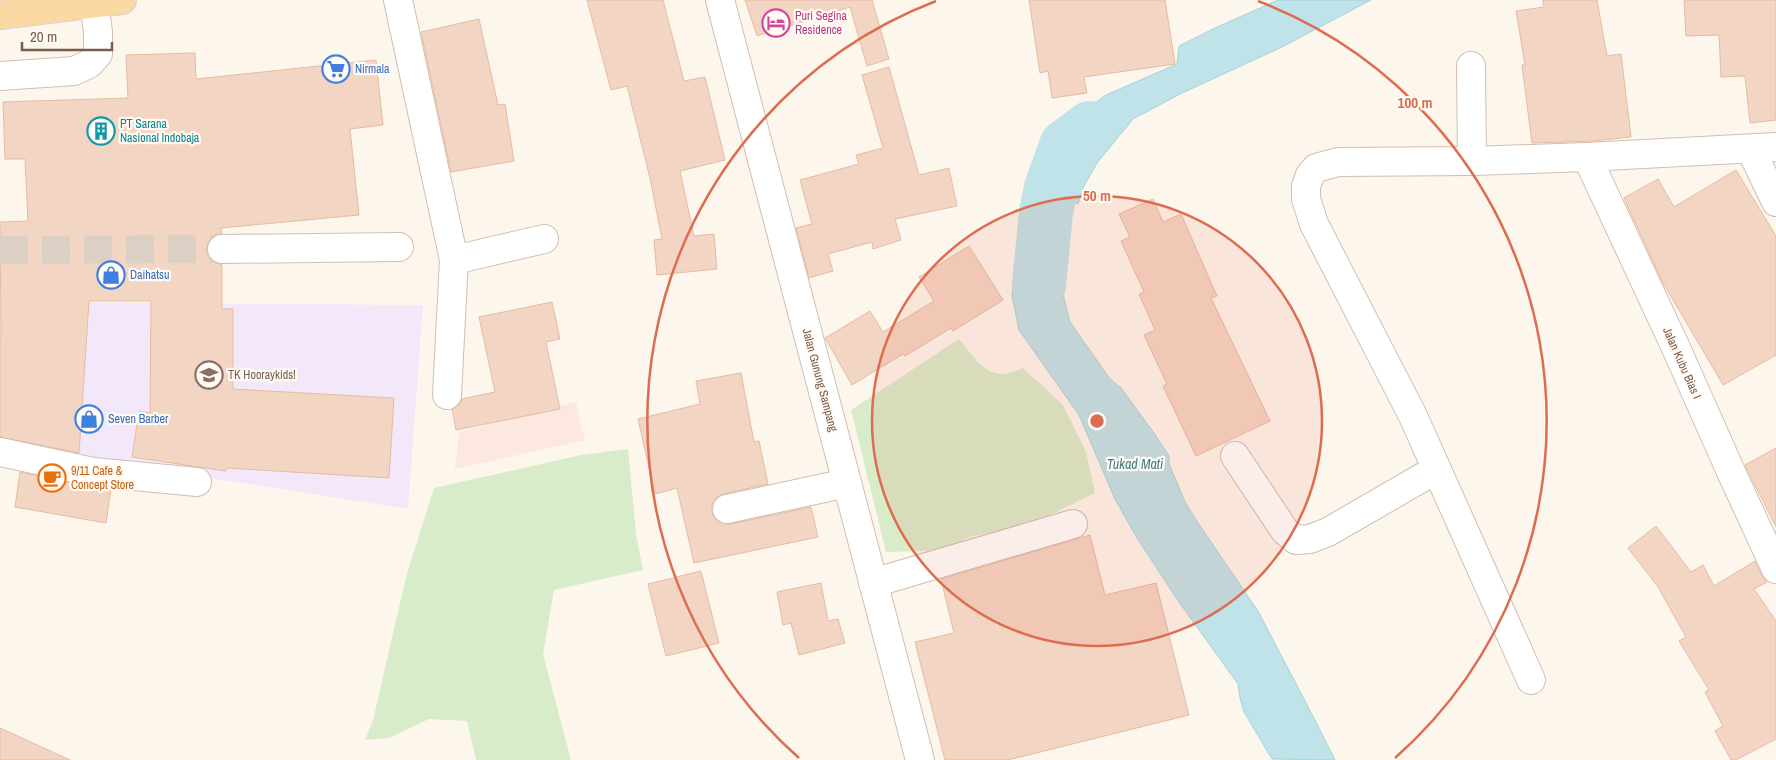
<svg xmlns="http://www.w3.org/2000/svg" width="1776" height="760" font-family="'Archivo Narrow',sans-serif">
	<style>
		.commercial { fill: #fde8e0 }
		.education { fill: #f3e8fa }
		.green { fill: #d8ecc9 }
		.water { fill: #bfe3e8; stroke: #a5d3da }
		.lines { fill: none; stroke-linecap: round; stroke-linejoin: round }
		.river { stroke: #bfe3e8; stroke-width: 54 }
		.building { fill: #f3d5c3; stroke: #e6bba3 }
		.minor-tunnel { stroke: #dcd0c4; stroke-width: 28; stroke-dasharray: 28 14; stroke-linecap: butt }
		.minor-casing { stroke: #d1beb0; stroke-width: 30 }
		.major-casing { stroke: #dad1cd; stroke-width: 30 }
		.minor { stroke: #fff; stroke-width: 28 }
		.major { stroke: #fbd9a5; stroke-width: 28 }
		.ring { fill: none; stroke: #dc6d51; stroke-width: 2.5 }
		.labels { text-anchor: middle; stroke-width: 4.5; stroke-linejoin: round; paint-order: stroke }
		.hotel-label { font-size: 12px; fill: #b23c85; stroke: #fffaf3; text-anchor: start }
		.shop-label { font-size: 12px; fill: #366cbe; stroke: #fffaf3; text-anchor: start }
		.culture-label { font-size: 12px; fill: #0d838f; stroke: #fffaf3; text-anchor: start }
		.street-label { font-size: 12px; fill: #7a5c4d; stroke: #fffaf3 }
		.education-label { font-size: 12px; fill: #785e54; stroke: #fffaf3; text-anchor: start }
		.food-label { font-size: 12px; fill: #c56008; stroke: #fffaf3; text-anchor: start }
		.water-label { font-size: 14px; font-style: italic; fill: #437c86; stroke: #fffaf3 }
		.centre { fill: #dc6d51; stroke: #fffaf3; stroke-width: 2.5 }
		.ring-label { font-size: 15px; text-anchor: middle; font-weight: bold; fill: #dc6d51; stroke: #fffaf3; stroke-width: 4.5; stroke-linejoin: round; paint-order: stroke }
	</style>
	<rect width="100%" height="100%" fill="#fdf6ec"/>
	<path class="commercial" d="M576,402l9,38 -130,29 4,-37z"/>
	<path class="education" d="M0,302l423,3 -15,204 -408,-64z"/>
	<path class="green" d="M959,339c19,23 31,46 64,29l40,37 23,47 9,41 -68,33 -55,10 -29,12 -18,3 -39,1 -35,-142z
		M628,449l8,85 7,36 -89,20 -11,64 28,106h-95l-9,-39 -38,-2 -40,19 -24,2 8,-20 33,-143 28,-89 147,-33z"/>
	<path class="water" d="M1278,0h93l-89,47 -102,47 -47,25 -36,44 -13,23 -6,18 -49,-30 22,-37 22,-18 33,-24 71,-31 2,-18 36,-18z
		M1023,199l48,25 -15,43 14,55 40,57 11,9 33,45 15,23v8l16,38 13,21 60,88 59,113 18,36 -63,-1 -28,-47 -4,-14 -2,-14 -59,-82 -42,-64 -22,-39 -36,-84 -60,-85 -7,-34z"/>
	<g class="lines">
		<path class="river" d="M1039,285l7,-73 5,-24 15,-42 24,-18"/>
	</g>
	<path class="building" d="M587,0h76l21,81 21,-4 20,83 -45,11 14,65 20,-2 3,35 -60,6 -3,-35 8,-1 -12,-61 -23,-92 -16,4z
		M745,0h127l17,59 -22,7 -17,-59 -93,29z
		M1029,0h136l10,64 -91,13 3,16 -35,5 -4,-27 -8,2z
		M1543,0h54l10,56 14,-2 10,83 -38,4 -61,2 -10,-78h3l-9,-54 28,-4z
		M1684,0h92v120l-26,3 -5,-47 -24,1 -2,-42 -33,1z
		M479,19l19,86 7,-1 9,57 -63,11 -30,-140z
		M195,53l1,26 180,-19 7,65 -33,4 9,86 -138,13 1,5 -8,2 -5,6 -3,9 2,7 6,5 8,3v44h11v80l161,9 -5,80 -162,-10 -1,3 -94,-14 7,-46 11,2 1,-112h-62l-10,152 -79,-16v-101h1l-1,-114 28,-1 -3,-62h-20l-2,-57 125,-4 -2,-43z
		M889,67l30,108 30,-7 8,38 -62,13 6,21 -28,9 -1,-7 -44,12 5,17 -24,7 -13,-50 16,-4 -12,-44 59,-16 -3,-9 27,-7 -21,-73z
		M1736,170l40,66v119l-53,30 -61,-104 -38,-83 34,-19 16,28z
		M1153,199l10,23 18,-8 36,82 -6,2 59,123 -74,35 -33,-70 4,-2 -23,-49 11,-5 -16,-36 5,-2 -23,-51 9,-4 -11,-23z
		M969,246l34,54 -50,31 -2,-3 -46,28 -2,-2 -51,31 -27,-47 45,-27 13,21 51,-31 -15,-24z
		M552,302l8,37 -14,3 14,67 -104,21 -4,-21 8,-5 2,-5 33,-7 -16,-75z
		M741,373l13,69 5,-1 9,43 -45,10 -6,3 -5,7v9l3,6 7,5h8l81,-17 7,30 -124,26 -17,-75 -22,6 -17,-75 62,-15 -4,-23z
		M1776,448v79l-31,-62z
		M20,472l70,15 21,2 -5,34 -91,-16z
		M1656,526l35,46 12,-7 11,21 41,-25 7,15 5,6 -13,7 22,32v118l-40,21h-5l-16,-29 8,-5 -18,-34 4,-2 -30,-49 7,-4 -28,-50 -30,-39z
		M1090,535l15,60 51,-12 33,132 -181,45h-63l-30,-118 39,-9 -13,-54z
		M701,571l18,72 -53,13 -18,-72z
		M821,583l7,38 10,-2 7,24 -46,12 -8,-32 -8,2 -6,-33z
		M0,728l70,32h-70z"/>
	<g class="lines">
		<path class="minor-tunnel" d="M0,250l222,-1"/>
		<g class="minor-casing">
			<path id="minor" d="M398,0l56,260 -7,135
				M720,0l200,760
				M1471,66l1,95
				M0,76l74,-5 15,-7 9,-10v-22l-4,-29
				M1751,150l25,52
				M1587,157l89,191 56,126 44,95
				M222,249l177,-2
				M454,260l90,-21
				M0,452l93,20 104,10
				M1235,456l50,75 11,9 14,-1 18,-7 109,-63
				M727,509l120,-26
				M873,583l200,-59
				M1531,680l-118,-264 -99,-192 -8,-25v-13l4,-11 6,-7 22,-6 134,-1 115,-4 189,-10"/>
		</g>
		<g class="major-casing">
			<path id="major" d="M0,15l122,-15"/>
		</g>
		<use href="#minor" class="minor"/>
		<use href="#major" class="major"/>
	</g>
	<circle cx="1097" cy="421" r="225" fill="#dc6d51" fill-opacity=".12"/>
	<g class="ring">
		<circle cx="1097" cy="421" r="225"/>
		<path d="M799 758A450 450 0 0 1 936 1M1258 1A450 450 0 0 1 1395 758"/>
	</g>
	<defs>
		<g id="hotel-ring" transform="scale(1.4375)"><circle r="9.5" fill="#fffaf3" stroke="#d1479c" stroke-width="1.5"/><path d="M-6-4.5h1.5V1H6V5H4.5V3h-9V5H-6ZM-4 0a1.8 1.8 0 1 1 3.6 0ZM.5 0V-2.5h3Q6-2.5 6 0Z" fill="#d1479c"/></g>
		<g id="supermarket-ring" transform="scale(1.4375)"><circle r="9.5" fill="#fffaf3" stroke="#3f7fe0" stroke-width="1.5"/><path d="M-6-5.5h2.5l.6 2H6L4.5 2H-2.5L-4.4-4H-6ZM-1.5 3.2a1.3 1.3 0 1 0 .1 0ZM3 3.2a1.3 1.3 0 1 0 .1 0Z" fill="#3f7fe0"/></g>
		<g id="building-ring" transform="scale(1.4375)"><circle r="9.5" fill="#fffaf3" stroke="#0f9aa8" stroke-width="1.5"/><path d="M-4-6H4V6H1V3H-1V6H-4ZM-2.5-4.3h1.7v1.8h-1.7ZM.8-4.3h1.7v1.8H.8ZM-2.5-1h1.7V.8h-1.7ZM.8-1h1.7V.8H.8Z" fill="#0f9aa8"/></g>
		<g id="shop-ring" transform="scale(1.4375)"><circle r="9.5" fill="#fffaf3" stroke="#3f7fe0" stroke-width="1.5"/><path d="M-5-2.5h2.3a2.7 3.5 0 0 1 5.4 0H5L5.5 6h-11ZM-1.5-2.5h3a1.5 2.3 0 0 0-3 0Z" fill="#3f7fe0"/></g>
		<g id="school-ring" transform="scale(1.4375)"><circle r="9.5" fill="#fffaf3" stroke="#8d6e63" stroke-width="1.5"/><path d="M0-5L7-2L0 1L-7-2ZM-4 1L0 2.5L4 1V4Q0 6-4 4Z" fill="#8d6e63"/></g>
		<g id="cafe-ring" transform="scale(1.4375)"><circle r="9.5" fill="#fffaf3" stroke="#e8710a" stroke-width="1.5"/><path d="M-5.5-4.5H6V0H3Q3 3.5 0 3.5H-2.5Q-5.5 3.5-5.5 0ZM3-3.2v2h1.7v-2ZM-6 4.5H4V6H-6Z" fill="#e8710a"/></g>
	</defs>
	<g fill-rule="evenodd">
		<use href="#hotel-ring" x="776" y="23"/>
		<use href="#supermarket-ring" x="336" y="69"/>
		<use href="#building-ring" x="101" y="131"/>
		<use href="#shop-ring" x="111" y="275"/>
		<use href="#school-ring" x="209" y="375"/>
		<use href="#shop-ring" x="89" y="419"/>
		<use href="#cafe-ring" x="52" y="478"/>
	</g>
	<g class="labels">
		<g class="hotel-label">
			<text x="795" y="20">Puri Segina<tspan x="795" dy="14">Residence</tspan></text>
		</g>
		<g class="shop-label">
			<text x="355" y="73">Nirmala</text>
			<text x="130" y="279">Daihatsu</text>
			<text x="108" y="423">Seven Barber</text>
		</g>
		<g class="culture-label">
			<text x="120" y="128">PT Sarana<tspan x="120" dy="14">Nasional Indobaja</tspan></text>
		</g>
		<g class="street-label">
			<text transform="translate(1682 363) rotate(66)" y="4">Jalan Kubu Bias I</text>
			<text transform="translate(820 380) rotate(75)" y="4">Jalan Gunung Sampang</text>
		</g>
		<g class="education-label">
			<text x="228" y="379">TK Hooraykids!</text>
		</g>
		<g class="food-label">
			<text x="71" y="475">9/11 Cafe &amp;<tspan x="71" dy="14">Concept Store</tspan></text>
		</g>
		<g class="water-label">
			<text x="1135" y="469">Tukad Mati</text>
		</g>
	</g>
	<circle cx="1097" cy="421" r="8" class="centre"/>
	<g class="ring-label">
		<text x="1415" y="108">100 m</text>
		<text x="1097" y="201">50 m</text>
	</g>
	<path d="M22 42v8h90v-8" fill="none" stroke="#7a5c4d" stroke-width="2.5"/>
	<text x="30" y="42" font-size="15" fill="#7a5c4d" stroke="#fffaf3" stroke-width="4" paint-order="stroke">20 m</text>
</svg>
